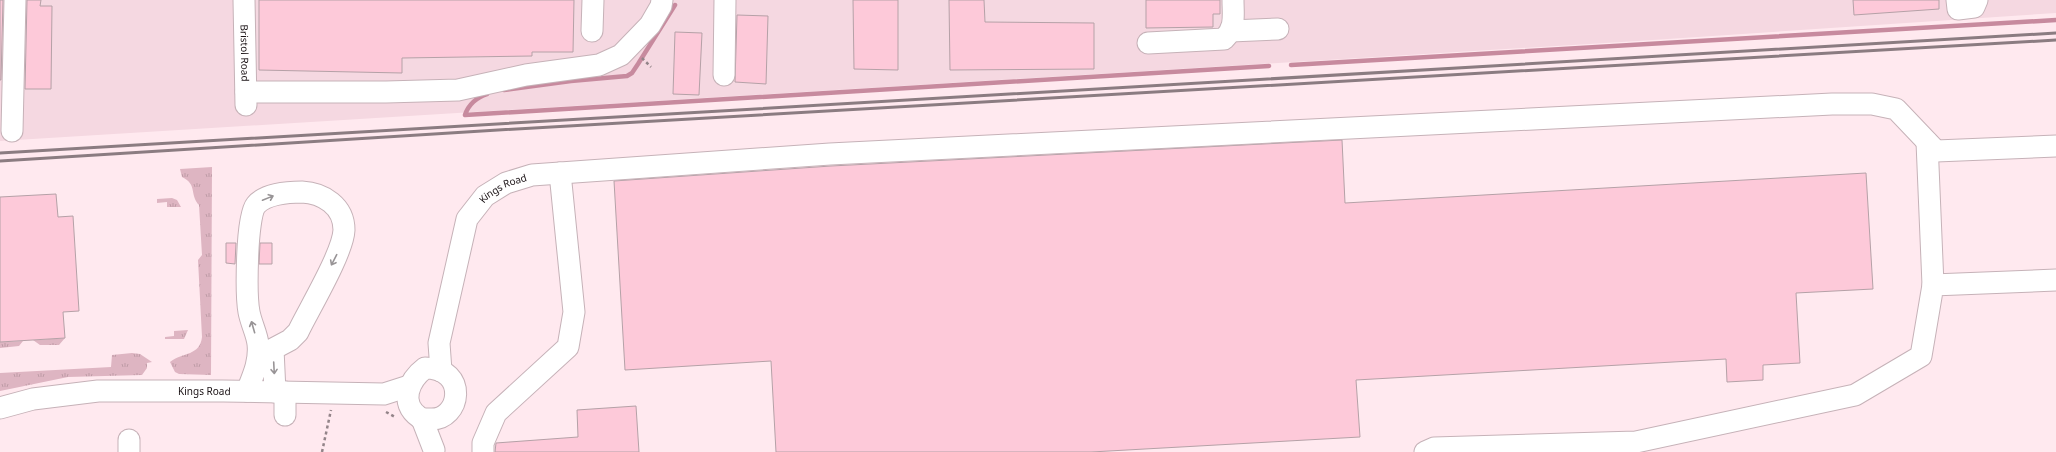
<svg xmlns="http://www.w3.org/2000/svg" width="2056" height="452" font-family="'Noto Sans',sans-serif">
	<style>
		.built { fill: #f5d8e1 }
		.grass { fill: url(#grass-tufts) }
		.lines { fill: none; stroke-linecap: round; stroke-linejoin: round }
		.stream { stroke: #c78a9e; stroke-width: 4.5 }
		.building { fill: #fdc9d9; stroke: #b5a1a7 }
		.minor-casing { stroke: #c6b2b8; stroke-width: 23 }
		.path { stroke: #938489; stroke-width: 2.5; stroke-dasharray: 3 3; stroke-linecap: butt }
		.minor { stroke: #fff; stroke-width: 21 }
		.rail { stroke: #8b7c81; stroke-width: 3 }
		.oneway { stroke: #989496 }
		.labels { text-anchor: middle; stroke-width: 3; stroke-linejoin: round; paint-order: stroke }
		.street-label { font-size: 10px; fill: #1a1215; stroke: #fff }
	</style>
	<defs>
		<pattern id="grass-tufts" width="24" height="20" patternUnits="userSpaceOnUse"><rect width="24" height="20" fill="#deb5c2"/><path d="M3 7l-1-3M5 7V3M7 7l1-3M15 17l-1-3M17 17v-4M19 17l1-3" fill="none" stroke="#be9ba6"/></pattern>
	</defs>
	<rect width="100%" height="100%" fill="#ffe9ef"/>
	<path class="built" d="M0,0h2056v13l-418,28 -1638,100z"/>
	<path class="grass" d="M212,167l-1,208 -32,-1 -4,-2 -5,-10c13,-10 30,-6 32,-25l-4,-77 4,-5 -3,-50c-10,-11 -1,-20 -17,-28l-2,-8z
		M172,198l5,2 4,7h-14v-5l-10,1v-4z
		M188,330l-4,9h-19v-2l9,-1v-5z
		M65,338l-6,7h-19l-7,-5z
		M23,341l-4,5 -19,2v-6z
		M132,353l8,1 12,8 -5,1v5l-5,7 -74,2 -68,14v-18l111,-6 1,-12z"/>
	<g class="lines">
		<path class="stream" d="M1291,65l765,-45
			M504,90l67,-9 56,-5 5,-3 6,-9 37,-59
			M487,94c-10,3 -19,11 -22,21l804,-49"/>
	</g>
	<path class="building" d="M0,0h3l-2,80h-1z
		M27,0h14l-1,6h12l-1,83h-26z
		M259,0h315l-1,52h-41v4l-130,2v15l-143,-3z
		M853,0h45v70l-44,-1z
		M949,0h35l1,22 109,1v46l-144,1z
		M1146,0h74v14h-7v13l-67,1z
		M1853,0h86v9l-85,6z
		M737,15l31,1 -2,68 -31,-2z
		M675,32l27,1 -3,62 -26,-1z
		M1342,140l3,63 521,-30 7,116 -77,4 4,70 -37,2v15l-36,2 -1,-23 -370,21 4,57 -269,15h-315l-5,-91 -146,9 -11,-189 217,-15z
		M56,194l2,23 15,-1 6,95 -16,1 2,26 -65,4v-145z
		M226,243h10l-1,21 -9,-1z
		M260,243h12v21h-13z
		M636,406l3,46h-144l1,-9 82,-6 -1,-27z"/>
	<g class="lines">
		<g class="minor-casing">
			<g id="minor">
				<path id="s1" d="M244,0l2,105"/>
				<path d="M1957,0l1,9 16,-2 3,-7"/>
				<path d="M592,31l1,-31"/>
				<path d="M1231,31l47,-2"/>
				<path d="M1148,43l76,-4c12,-12 9,-23 9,-39"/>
				<path d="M724,75l1,-75"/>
				<path d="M246,92h140l72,-2 68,-15 73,-10 22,-10 29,-30 11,-19 1,-6"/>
				<path d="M12,131l3,-131"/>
				<path d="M1927,142l6,143"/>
				<path d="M425,368c44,0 36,53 5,51 -4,0 -8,0 -11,-2 -20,-14 -10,-37 6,-49z"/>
				<path id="s2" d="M441,371l-2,-28 28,-124 18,-23 21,-13 26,-8 298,-21 1002,-50h40l24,5 40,42 120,-5"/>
				<path d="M247,391c6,-15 13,-30 11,-47 -1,-10 -7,-21 -9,-32 -3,-16 -3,-95 7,-107 9,-11 32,-13 46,-13 21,1 42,14 42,38 -1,23 -35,79 -46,102l-8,8 -17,9 2,43"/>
				<path id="s3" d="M0,408l33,-9 65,-8h125l161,3 25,-8"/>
				<path d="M285,415v-23"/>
				<path d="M422,419l12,31"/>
				<path d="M129,440v12"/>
				<path d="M483,452v-9l13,-30 72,-66 6,-35 -14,-139"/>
				<path d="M1425,452l9,-4 202,-6 219,-47 66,-39 12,-71 123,-5"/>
			</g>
		</g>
		<path class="path" d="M642,58l9,9
			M386,412l9,5
			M322,452l9,-42"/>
		<use href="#minor" class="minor"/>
		<path class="rail" d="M0,153l2056,-120
			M0,161l498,-31 1558,-90"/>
	</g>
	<defs><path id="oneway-shaft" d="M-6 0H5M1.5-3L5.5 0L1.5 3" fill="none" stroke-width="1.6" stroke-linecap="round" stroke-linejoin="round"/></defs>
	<g class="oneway">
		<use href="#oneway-shaft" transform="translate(268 198) rotate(-22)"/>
		<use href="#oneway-shaft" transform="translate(334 260) rotate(117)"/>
		<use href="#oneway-shaft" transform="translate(253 327) rotate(-106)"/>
		<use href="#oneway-shaft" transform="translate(274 368) rotate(87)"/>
	</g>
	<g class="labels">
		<g class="street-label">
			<text dy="4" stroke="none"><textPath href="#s1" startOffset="53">Bristol Road</textPath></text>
			<text dy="4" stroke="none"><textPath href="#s2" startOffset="204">Kings Road</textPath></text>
			<text dy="4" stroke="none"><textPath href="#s3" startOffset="206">Kings Road</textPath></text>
		</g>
	</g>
</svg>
